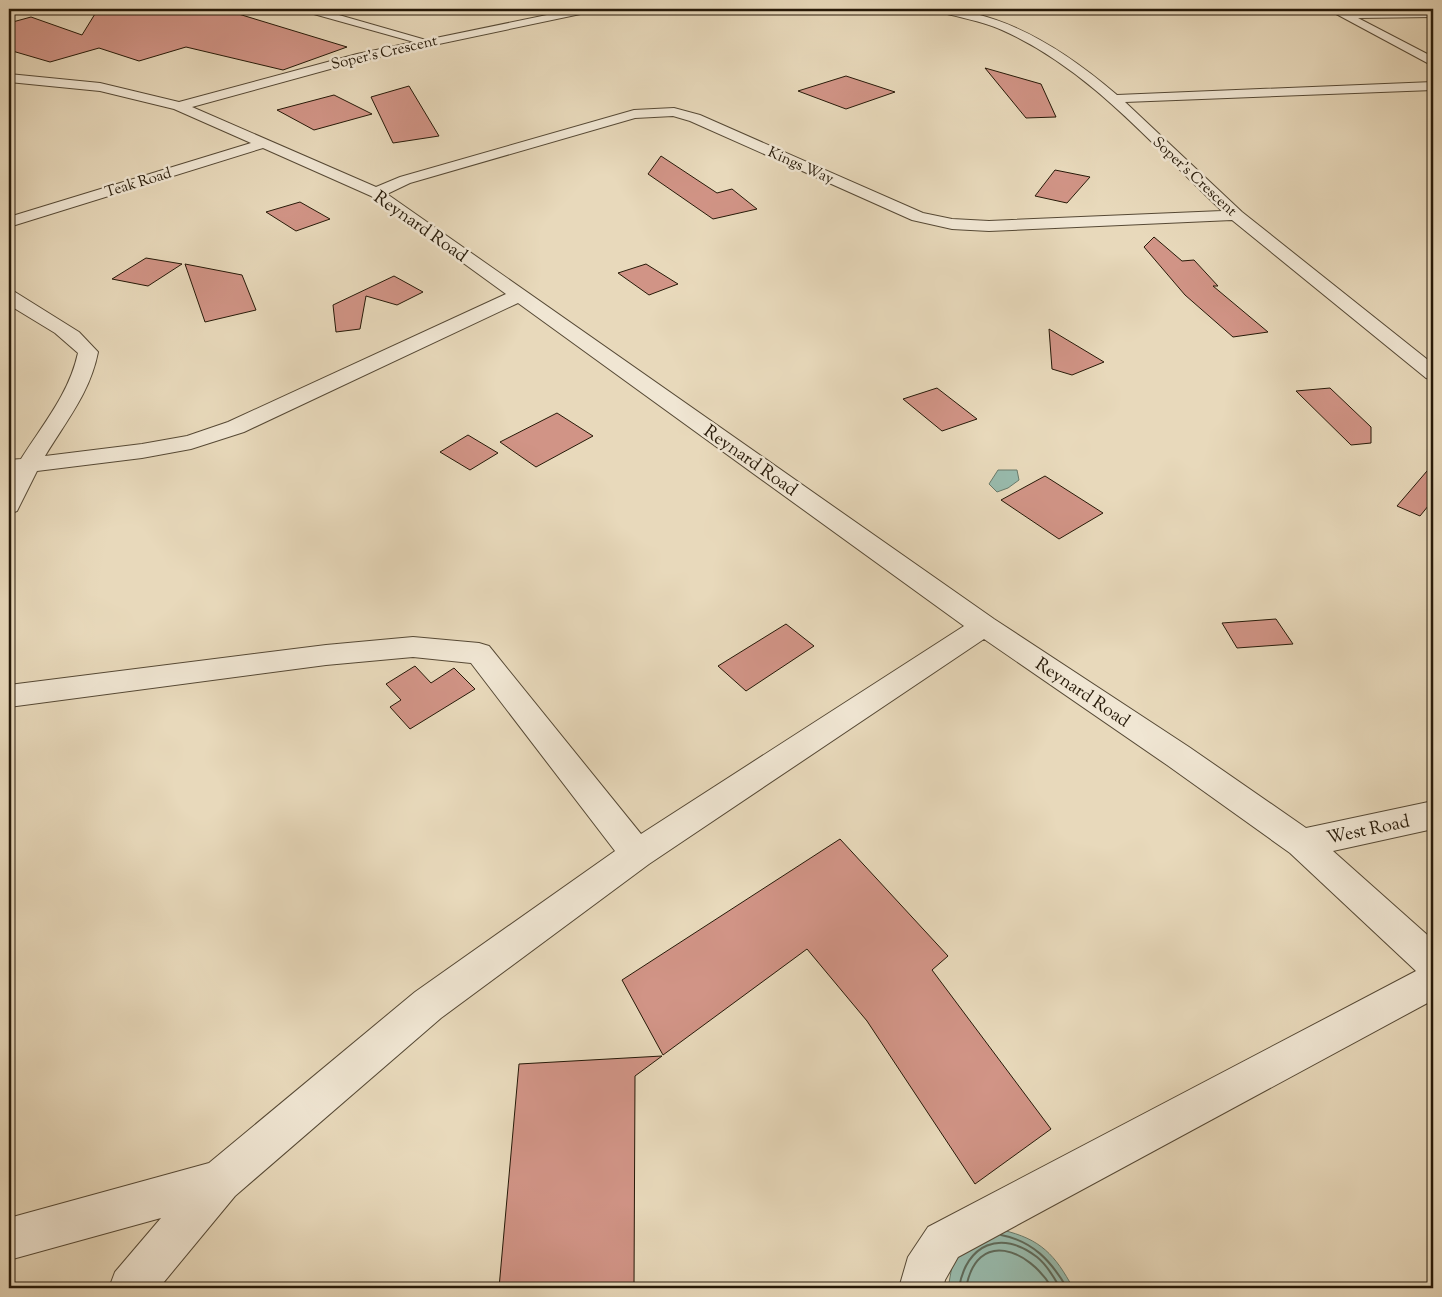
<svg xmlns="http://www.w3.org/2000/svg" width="1442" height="1297" font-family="'Sorts Mill Goudy',serif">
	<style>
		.water { fill: #98baac; stroke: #6a7a6a }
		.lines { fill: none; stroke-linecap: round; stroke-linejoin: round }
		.shore { stroke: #5f6a5a; stroke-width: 2 }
		.building { fill: #d19486; stroke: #261908 }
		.minor-casing { stroke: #564935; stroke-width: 2 }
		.minor { fill: #f0e6d3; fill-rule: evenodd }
		.labels { text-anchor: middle; stroke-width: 5; stroke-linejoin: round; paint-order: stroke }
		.far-street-label { font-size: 15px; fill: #261908; stroke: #f0e6d3 }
		.street-label { font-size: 18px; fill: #261908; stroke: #f0e6d3 }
	</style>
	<rect width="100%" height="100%" fill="#e8d9bb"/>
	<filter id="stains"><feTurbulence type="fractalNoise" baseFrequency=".004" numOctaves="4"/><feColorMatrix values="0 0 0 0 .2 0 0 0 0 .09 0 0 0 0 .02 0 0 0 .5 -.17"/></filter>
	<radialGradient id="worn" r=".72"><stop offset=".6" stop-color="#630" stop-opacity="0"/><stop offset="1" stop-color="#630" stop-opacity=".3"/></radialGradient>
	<path class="water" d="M998,470h19l2,10 -11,8 -11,4 -8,-8z
		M1002,1230c39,9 53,25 71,58h-125l5,-27 12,-18z"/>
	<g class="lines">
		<path class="shore" d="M1001,1235c32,6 50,26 66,53
			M959,1288c7,-44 42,-59 78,-31 10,8 17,20 23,31
			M966,1288c11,-60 63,-39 86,0"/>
	</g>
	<path class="building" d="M98,9h124l125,38 -64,23 -97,-23 -47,14 -40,-13 -49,14 -41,-12v-27l22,-6 51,18z
		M985,68l56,16 15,33 -30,1z
		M846,76l49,16 -49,17 -48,-18z
		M409,86l30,50 -46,7 -22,-46z
		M334,95l38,19 -58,16 -37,-20z
		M661,156l56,37 15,-4 25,20 -44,10 -65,-45z
		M1055,170l35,7 -23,26 -32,-7z
		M300,202l30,17 -34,12 -30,-19z
		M1154,237l28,24 12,-1 24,26h-5l55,46 -35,5 -48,-42 -41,-48z
		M146,258l36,6 -34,22 -36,-7z
		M185,264l57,11 14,35 -51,12z
		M646,264l32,20 -29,11 -31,-22z
		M394,276l29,16 -26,13 -31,-9 -6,33 -24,3 -3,-27z
		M1049,329l55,33 -32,13 -20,-6z
		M937,388l40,31 -35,12 -39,-32z
		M1330,388l41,39v16l-20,2 -55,-54z
		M557,413l36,23 -57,31 -36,-25z
		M468,435l30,18 -28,17 -30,-18z
		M1433,464v36l-13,16 -23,-10z
		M1045,476l58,37 -44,26 -58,-39z
		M1276,619l17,25 -56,4 -15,-25z
		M786,624l28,22 -68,45 -28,-25z
		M415,666l16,17 23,-15 21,21 -65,40 -20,-22 11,-7 -15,-16z
		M840,839l108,117 -16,14 119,159 -76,55 -108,-163 -60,-72 -144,106 -41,-75z
		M662,1056l-27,20 -1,212h-135l20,-224z"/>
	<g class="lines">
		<g class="minor-casing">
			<path id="minor" d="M302,9h16l108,31 150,-31h19l-5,3 -227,48 -171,47 184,80 24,-10 234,-67 40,-2 26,7 223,98 29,6 37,2 233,-10c-69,-65 -131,-141 -220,-181 -21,-9 -44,-13 -66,-19l-1,-2c68,0 132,43 182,86l316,-13v8l-308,12 117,110 191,152v16l-7,-2 -194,-158 -243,11 -37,-2 -40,-9 -222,-99 -17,-5 -38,2 -225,65 -23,11 607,425 195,128 117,81 127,-27v28l-100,22 100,89v60l-475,257 -13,23 -2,8h-44l9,-31 20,-30 488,-256 -126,-118 -123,-88 -183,-126 -335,225 -208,154 -206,178 -76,92h-50l6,-16 46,-54 -152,42v-42l200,-55 206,-171 200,-141 -144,-188 -58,-6 -87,8 -317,42v-22l317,-40 87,-8 66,6 10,3 152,188 323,-208 -446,-323 -274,129 -53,17 -49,9 -105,13 -20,40 -8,3v-34l3,-6h-3v-14l12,-1c22,-35 48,-65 57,-106l-23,-20 -46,-28v-14l6,1 64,40 19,20c-8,41 -32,69 -53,104l97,-12 45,-8 41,-14 278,-128 -135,-98 -108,-48 -254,79v-10l242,-74 -77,-34 -74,-18 -91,-9v-8l91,9 79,19 178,-48 57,-12 -111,-31z
				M1327,9h13l6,3 87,-1v6l-75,1 75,39v9z"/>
		</g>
		<use href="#minor" class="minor"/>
	</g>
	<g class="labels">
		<g class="far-street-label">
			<text transform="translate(384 52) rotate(-13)" y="5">Soper's Crescent</text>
			<text transform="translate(801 165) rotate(24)" y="5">Kings Way</text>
			<text transform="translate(1195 176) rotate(43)" y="5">Soper's Crescent</text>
			<text transform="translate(138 182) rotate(-17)" y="5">Teak Road</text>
		</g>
		<g class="street-label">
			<text transform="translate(421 226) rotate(35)" y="6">Reynard Road</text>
			<text transform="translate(751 460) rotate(35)" y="6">Reynard Road</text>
			<text transform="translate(1083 692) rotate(34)" y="6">Reynard Road</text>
			<text transform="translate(1368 829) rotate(-12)" y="6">West Road</text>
		</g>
	</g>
	<rect width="1442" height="1297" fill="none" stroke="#e8d9bb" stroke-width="30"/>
	<rect x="10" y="10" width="1422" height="1277" fill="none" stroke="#261908" stroke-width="2.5"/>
	<rect x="15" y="15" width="1412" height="1267" fill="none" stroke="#261908"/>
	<rect width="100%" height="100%" filter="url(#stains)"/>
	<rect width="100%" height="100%" fill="url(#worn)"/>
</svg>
